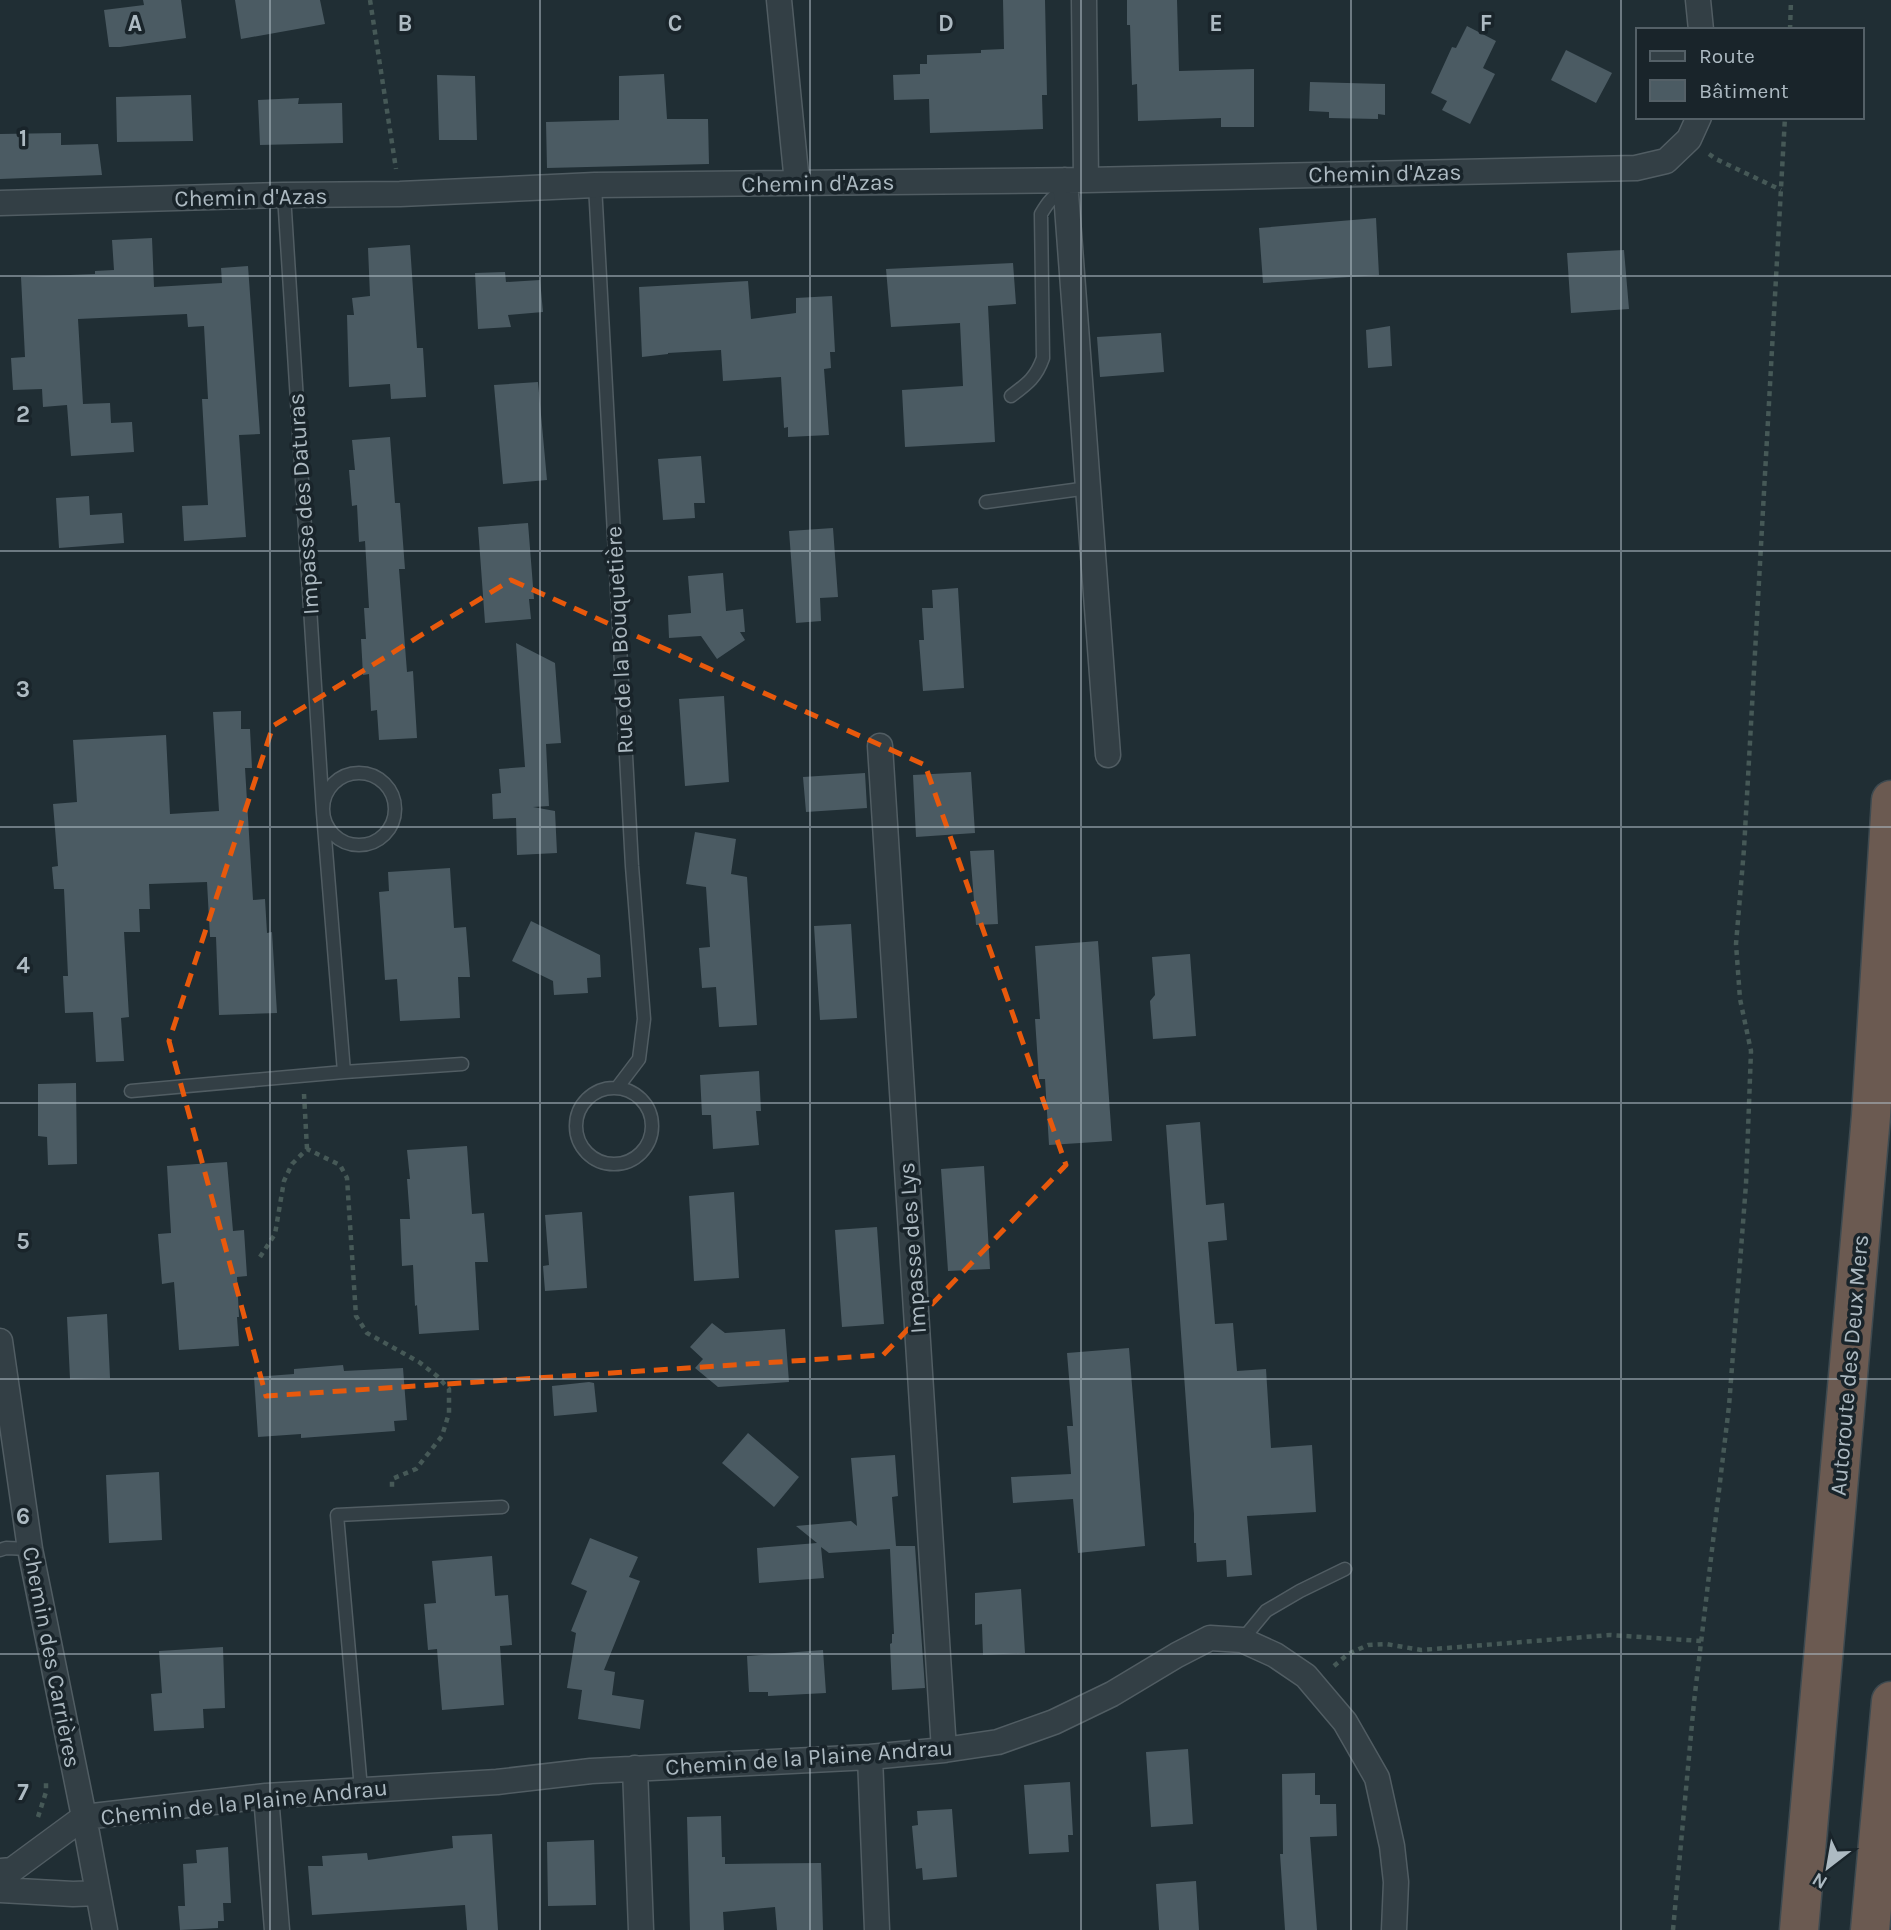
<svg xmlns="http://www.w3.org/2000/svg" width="1891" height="1930" font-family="Karla,sans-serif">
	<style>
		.building { fill: #4b5b63 }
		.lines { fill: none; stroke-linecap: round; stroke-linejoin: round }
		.lane-casing { stroke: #515d63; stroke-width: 15 }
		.street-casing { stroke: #515d63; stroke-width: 27 }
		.highway-casing { stroke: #3e4a50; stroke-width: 41 }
		.path { stroke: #465957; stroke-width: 4.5; stroke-dasharray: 5 5; stroke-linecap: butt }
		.lane { stroke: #333f45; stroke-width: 12 }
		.street { stroke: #333f45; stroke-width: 24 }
		.highway { stroke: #6b5a51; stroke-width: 38 }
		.marked { fill: none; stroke: #e8590c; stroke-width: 5; stroke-dasharray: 14 9; stroke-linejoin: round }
		.grid { fill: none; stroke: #adbac2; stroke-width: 2; stroke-opacity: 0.55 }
		.labels { text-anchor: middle; stroke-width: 7; stroke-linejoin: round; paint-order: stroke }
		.street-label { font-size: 23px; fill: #adbac2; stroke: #19242a }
		.grid-label { font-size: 23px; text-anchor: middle; font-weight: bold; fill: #adbac2; stroke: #19242a; stroke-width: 7; stroke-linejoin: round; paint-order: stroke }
	</style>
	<rect width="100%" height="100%" fill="#202e34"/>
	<path class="building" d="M143,0h38l5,38 -66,9h-11l-5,-37 40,-5z
		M235,0h85l5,24 -84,15z
		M1003,0h42l2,95h-5l1,34 -113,4 -1,-34 -35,1 -1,-25 27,-1v-10h7v-9l54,-2v-3l23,-1z
		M1127,0h50l2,71 75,-2v58h-33v-9l-83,3 -1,-37 -5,1 -2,-60h-3z
		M1467,26l29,15 -13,27 12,6 -25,50 -28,-14 5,-9 -16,-8 21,-46 4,1z
		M1566,50l46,23 -16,30 -45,-23z
		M664,74l3,45h41l1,45 -162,4 -1,-46 73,-2v-44z
		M437,75l38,1 2,64h-38z
		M1310,82l75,2v31l-7,-1v5l-49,-1v-6l-20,-1z
		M191,95l2,46 -76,1 -1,-45z
		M299,98l-1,6 44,-1 1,40 -83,2 -2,-45z
		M61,133v12l37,-1 4,31 -102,4v-45z
		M1376,218l3,57 -116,8 -4,-55z
		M152,238l2,49 68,-4 -1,-15 27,-2 12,168 -21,1 7,102 -62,4 -2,-35 26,-1 -6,-106h6l-4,-73 -16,1 -1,-13 -109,5 5,85 27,-1 1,20 21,-1 2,30 -63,4 -4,-51 -24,2 -1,-18 -29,1 -2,-32 14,-1 -4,-80 74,-3v-3l19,-1 -2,-30z
		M410,245l7,103h6l3,49 -35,2 -1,-15 -41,3 -2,-72h7l-2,-17 18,-2 -2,-48z
		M1624,250l5,59 -58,4 -4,-60z
		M1013,263l3,41 -28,2 7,136 -90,5 -3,-57 61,-4 -3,-63 -69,4 -5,-58z
		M505,272l1,10 34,-2 3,32 -35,3 3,12 -33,2 -3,-56z
		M748,281l3,38 45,-6v-15l36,-2 3,56h-5l1,16 -7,1 5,66 -41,2v-10l-4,1 -3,-51 -58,4 -2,-31 -53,3v1l-26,3 -3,-70z
		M1390,326l2,40 -24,2 -2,-38z
		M1161,333l3,39 -64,5 -3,-40z
		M538,382l9,98 -44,4 -9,-99z
		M390,437l5,66h5l5,66h-6l8,103 6,-1 4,67 -38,2 -2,-30 -6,1 -2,-37 -6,1 -2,-36h5l-2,-31h5l-4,-67 -6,1 -2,-37 -5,1 -3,-36h6l-3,-30z
		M701,456l4,47h-11l1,15 -32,2 -5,-61z
		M89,496l1,19 32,-2 2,30 -65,5 -3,-50z
		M528,523l6,76h-5l2,20 -46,4 -7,-96z
		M833,528l5,69 -18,1 1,23 -25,2 -7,-92z
		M723,573l3,38 17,-2 2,23h-5l5,8 -28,19 -16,-23 -32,2 -1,-23 23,-2 -3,-37z
		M958,588l6,100 -41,3 -4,-51h5l-2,-32h11l-1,-18z
		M516,643l39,20 6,80 -15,1 3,62 -16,1 22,4 2,42 -40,2 -1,-37 -23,1 -1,-25 9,-1 -2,-24 26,-2z
		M724,696l5,86 -44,4 -6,-87z
		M241,711v18h9l2,39h-7l8,132 12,-1 2,34 5,-1 5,81 -58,2 -3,-78h-6l-3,-55 -58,2 1,25h-11l1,23h-16l5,85 -8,1 3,43 -28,1 -3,-50 -28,1 -2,-37h5l-4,-87h-10l-2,-22 6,-1 -5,-62 24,-2 -4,-62 93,-5 4,79 49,-3 -6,-99z
		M971,772l4,61 -59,4 -3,-62z
		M865,773l2,35 -61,4 -3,-35z
		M695,832l41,7 -5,35 16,3 10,148 -38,2 -3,-40 -14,1 -3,-40 11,-1 -4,-60 -20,-3z
		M994,850l4,74 -22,1 -6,-74z
		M450,868l4,60 12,-1 4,50h-12l2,41 -60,3 -3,-42 -12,1 -6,-88 10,-1 -1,-19z
		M531,921l69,34 1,22 -14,1 1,15 -34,2 -1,-14 -41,-20z
		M851,924l6,94 -37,2 -6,-94z
		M1098,941l14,200 -63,4 -4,-66h-6l-4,-60h5l-5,-73z
		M1190,954l6,82 -43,3 -3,-38 5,-6 -3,-38z
		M759,1071l2,40h-5l3,34 -46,4 -2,-34h-9l-2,-40z
		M76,1083l1,81 -29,1 -1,-28 -9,-1v-52z
		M1200,1122l6,83 18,-2 3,37 -19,2 7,82 18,-1 4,48 29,-2 5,79 41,-3 4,67 -69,4 5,59 -25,2 -1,-17 -29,2 -1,-19h-2v-29l-28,-389z
		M467,1146l5,68 12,-1 4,49h-13l4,68 -60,4 -2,-29 -2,1 -2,-41 -11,1 -2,-47h10l-3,-40h3l-3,-29z
		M227,1162l6,69 11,-1 3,46 -10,1 2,40h-2l2,29 -60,4 -5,-68 -12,2 -4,-50 13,-1 -4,-67z
		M984,1166l6,103 -42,2 -7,-102z
		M734,1192l5,86 -45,3 -5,-85z
		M582,1212l5,76 -42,3 -2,-25 6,-1 -4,-50z
		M877,1227l7,97 -42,3 -7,-97z
		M107,1314l3,64 -40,1 -3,-62z
		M712,1323l13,10 60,-4 4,53 -71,5 -23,-19 8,-9 -13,-12z
		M1129,1348l16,198 -67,7 -5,-54 -60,4 -2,-26 60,-3 -4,-48h6l-6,-73z
		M343,1365l1,6 59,-3 4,52 -13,1 1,10 -94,7v-4l-43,3 -4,-60 40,-3v-5z
		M589,1382l5,1 3,29 -43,4 -2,-30z
		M748,1433l51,44 -25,30 -52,-44z
		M895,1455l3,41 -6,1 4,49h19l10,142 -33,2 -2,-46 2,-1v-9h2l-4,-85 -61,4 -8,-6 3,31 -65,5 -2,-35 60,-5 -21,-17 55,-5 6,5 -6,-68z
		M159,1472l3,68 -53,3 -3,-68z
		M590,1538l48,19 -9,20 11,4 -36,89 11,2 -3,23 32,5 -4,29 -62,-10 4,-29 -15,-2 9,-55 -5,-2 16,-40 -16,-7z
		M492,1556l3,40 13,-1 4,50 -12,1 4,59 -62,5 -5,-61 -9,1 -4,-46 12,-1 -4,-42z
		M1021,1589l4,64 -42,2 -1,-31 -7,1v-32z
		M223,1647l2,61 -22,1 1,19 -50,3 -3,-37 11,-1 -3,-42z
		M823,1650l3,43 -58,3v-4h-19l-2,-36z
		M1188,1749l5,75 -42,3 -5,-75z
		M1315,1773v22h5v9h16l1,32 -27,1 7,93h-32l-5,-76h3l-1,-80z
		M1070,1782l3,53h-5l1,17 -40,2 -5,-69z
		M952,1809l5,68 -34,3 -1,-12 -6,1 -4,-43 6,-1 -1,-14z
		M721,1816l1,41h3v7l96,-1 2,67h-46l-2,-23 -52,5 1,18h-34l-3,-113z
		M492,1834l6,96h-31l-2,-25 -153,10 -4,-49h15l-1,-10 45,-3 1,7 85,-12 -1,-12z
		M594,1840l2,65 -48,1 -1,-64z
		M228,1847l3,56h-8l1,18h-6v7l-38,2 -2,-24h7l-2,-42 14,-1 -1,-13z
		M1196,1881l3,49h-40l-3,-46z"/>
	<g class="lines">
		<g class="lane-casing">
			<path id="lane" d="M595,185l37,681 12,153 -5,40 -22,29
				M284,195l39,618 21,259
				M1011,396c16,-12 25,-18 32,-38l-2,-144c7,-12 12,-18 24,-25
				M986,502l102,-14
				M323 809a36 36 0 1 1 72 0a36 36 0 1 1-72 0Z
				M576 1126a38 38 0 1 1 76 0a38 38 0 1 1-76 0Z
				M131,1091l213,-19 118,-8
				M0,1550l6,-2 24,1
				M1242,1640l24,-29 34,-20 45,-22
				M361,1789l-24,-274 165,-8"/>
		</g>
		<g class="street-casing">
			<path id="street" d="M779,0l18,183
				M1084,0l2,180
				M1698,0l3,30
				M1065,180l43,575
				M0,203l284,-8 116,-1 195,-9 491,-5 550,-12 30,-7 23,-22 10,-22
				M880,746l64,1004
				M0,1341l30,208 54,268 21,113
				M870,1757l7,173
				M635,1768l6,162
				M266,1796l11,134
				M0,1871l12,-1 72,-53 182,-21 231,-14 94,-11 279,-14 74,-7 54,-8 56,-20 58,-28 65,-39 33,-17 32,2 33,15 31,21 39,46 32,56 15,68 4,36 -2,48
				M0,1890l73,4 25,-1"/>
		</g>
		<g class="highway-casing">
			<path id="highway" d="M1799,1930l72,-814 20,-316
				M1870,1930l21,-229"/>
		</g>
		<path class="path" d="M370,0l26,169
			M1790,30l1,-30
			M1709,154l7,5 65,31
			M304,1094l3,55
			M260,1257l15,-23 9,-53 8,-17 15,-15 33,16 7,13 9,138 11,17 52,29 18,14 12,13v24l-7,23 -26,33 -24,10v12
			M1334,1666l14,-12 20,-9 18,-1 35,6 189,-15 91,6
			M38,1817l8,-25v-10
			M1673,1930l21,-228 35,-296 17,-222 5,-133 -11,-52 -4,-55 8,-95 41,-732"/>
		<use href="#lane" class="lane"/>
		<use href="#street" class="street"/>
		<use href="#highway" class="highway"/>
	</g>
	<path class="marked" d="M511,580l414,185 141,400 -183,190 -617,41 -97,-355 104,-315z"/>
	<path class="grid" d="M270,0v1930M540,0v1930M810,0v1930M1081,0v1930M1351,0v1930M1621,0v1930M0,276h1891M0,551h1891M0,827h1891M0,1103h1891M0,1379h1891M0,1654h1891"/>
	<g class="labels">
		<g class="street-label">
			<text transform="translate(1385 173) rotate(-1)" y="8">Chemin d'Azas</text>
			<text transform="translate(818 183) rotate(-1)" y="8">Chemin d'Azas</text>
			<text transform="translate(251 197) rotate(-1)" y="8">Chemin d'Azas</text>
			<text transform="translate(303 504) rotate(-94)" y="8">Impasse des Daturas</text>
			<text transform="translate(619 640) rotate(-93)" y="8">Rue de la Bouquetière</text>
			<text transform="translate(912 1248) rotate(-94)" y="8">Impasse des Lys</text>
			<text transform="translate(1849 1365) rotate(-85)" y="8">Autoroute des Deux Mers</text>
			<text transform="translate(52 1657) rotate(79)" y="8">Chemin des Carrières</text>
			<text transform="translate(809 1757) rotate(-4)" y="8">Chemin de la Plaine Andrau</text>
			<text transform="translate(244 1802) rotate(-6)" y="8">Chemin de la Plaine Andrau</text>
		</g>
	</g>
	<g class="grid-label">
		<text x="135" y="31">A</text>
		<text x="405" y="31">B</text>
		<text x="675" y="31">C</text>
		<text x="946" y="31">D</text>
		<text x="1216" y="31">E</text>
		<text x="1486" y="31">F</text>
		<text x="23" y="146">1</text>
		<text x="23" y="422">2</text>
		<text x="23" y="697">3</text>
		<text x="23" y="973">4</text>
		<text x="23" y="1249">5</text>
		<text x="23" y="1524">6</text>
		<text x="23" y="1800">7</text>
	</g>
	<rect x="1636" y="28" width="228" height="91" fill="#19242a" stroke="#546067" stroke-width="2"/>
	<rect x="1650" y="51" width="35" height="10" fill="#333f45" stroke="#546067" stroke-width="2"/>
	<text x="1699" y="63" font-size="21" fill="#adbac2">Route</text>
	<rect x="1650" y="80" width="35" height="21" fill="#4b5b63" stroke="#546067" stroke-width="2"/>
	<text x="1699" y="98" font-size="21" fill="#adbac2">Bâtiment</text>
	<g transform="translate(1828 1867) rotate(211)" stroke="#19242a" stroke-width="5" paint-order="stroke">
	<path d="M0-5L12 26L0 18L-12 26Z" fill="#adbac2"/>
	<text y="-10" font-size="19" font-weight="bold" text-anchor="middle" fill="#adbac2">N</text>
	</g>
</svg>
